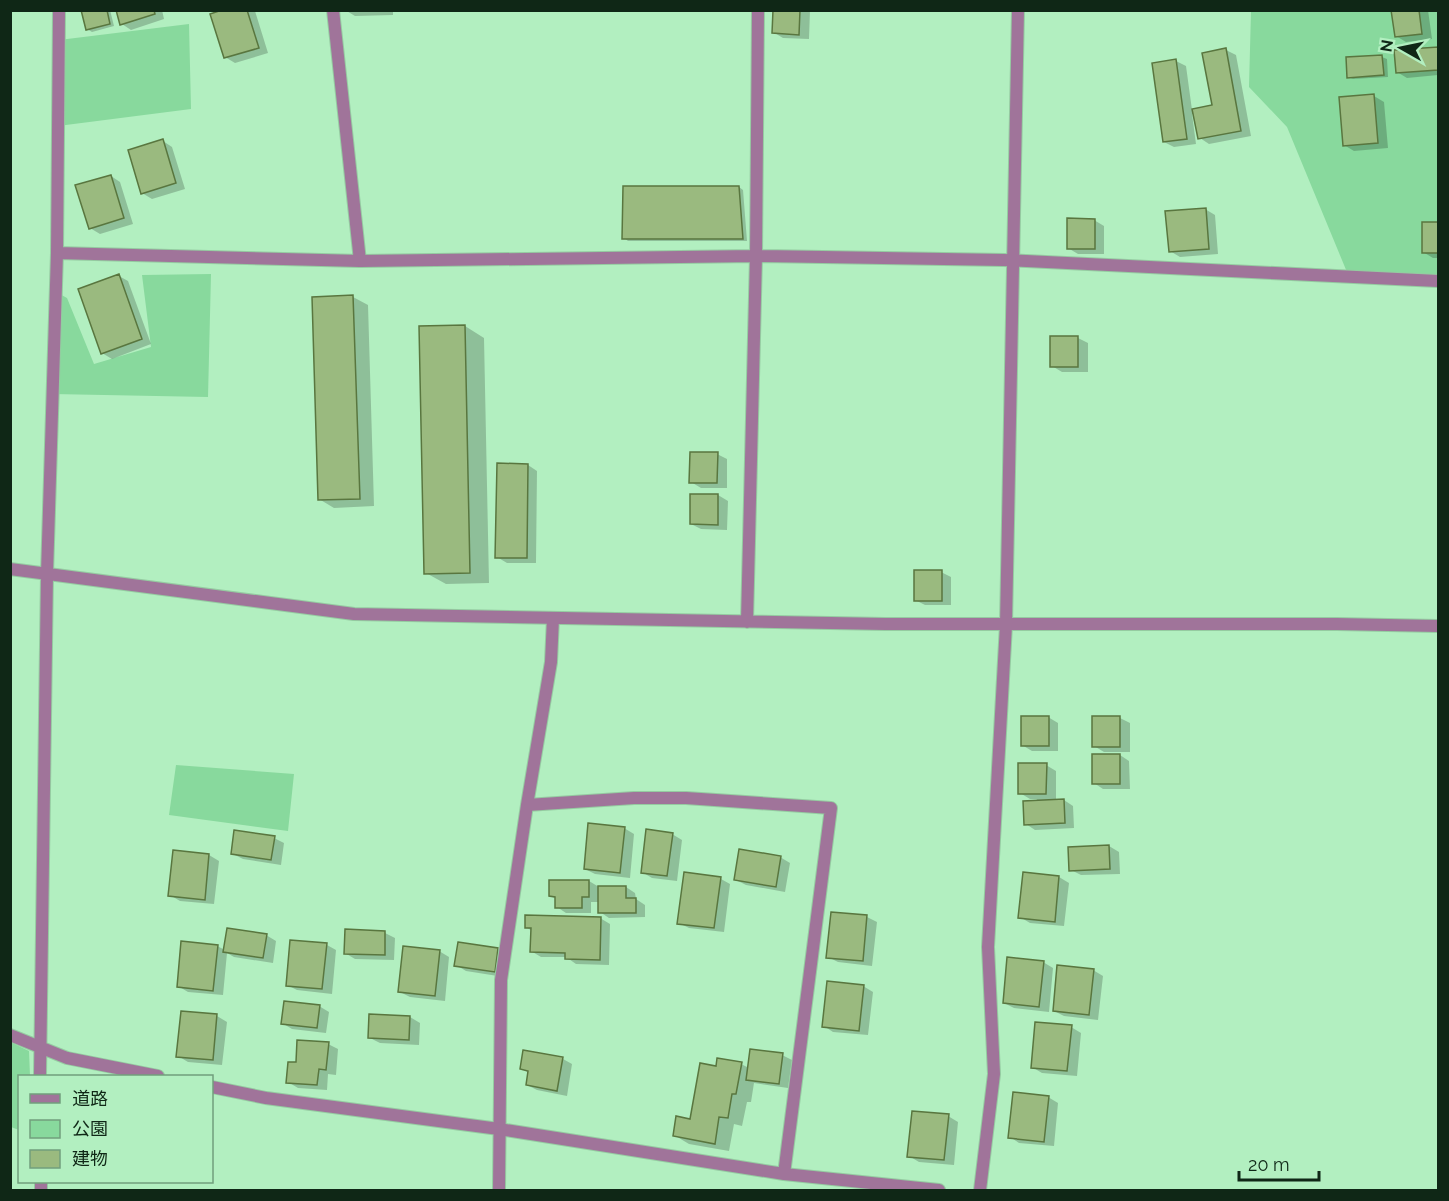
<svg xmlns="http://www.w3.org/2000/svg" width="1449" height="1201" font-family="Raleway,'Noto Sans JP',sans-serif">
	<style>
		.green { fill: #88d99d }
		.shadow { fill: #0003 }
		.building { fill: #9aba7f; stroke: #59763f; stroke-width: 1.5 }
		.lines { fill: none; stroke-linecap: round; stroke-linejoin: round }
		.street-casing { stroke: #95cba1; stroke-width: 14 }
		.street { stroke: #a0749a; stroke-width: 12 }
	</style>
	<rect width="100%" height="100%" fill="#b2efc0"/>
	<path class="green" d="M1251,11h187v270l-89,-4 -62,-150 -38,-40z
		M189,24l2,85 -133,17 1,-86z
		M211,274l-3,123 -156,-3 4,-102 11,6 27,66 57,-17 -9,-72z
		M176,765l118,9 -6,57 -119,-16z
		M10,1042l19,9 1,25h-10l-1,54 -8,-3z"/>
	<path class="shadow" d="M82,10h28l4,16 -22,6 -5,-3z
		M117,10h45l2,9 -33,11 -9,-6z
		M227,10l28,1 13,42 -33,10 -10,-6z
		M345,10h48v5l-38,1z
		M774,10h36l-1,29 -26,-1 -10,-6z
		M1393,10h35l4,29 -26,3 -10,-6z
		M1438,49v26l-31,3 -10,-6 -1,-20z
		M1226,50l10,5 15,81 -42,8 -9,-6 -5,-24h-3l4,30 -22,3 -10,-5 12,-81 10,5 6,44 21,-4z
		M1382,57l5,2 1,18 -35,2 -5,-2z
		M1374,96l10,6 4,46 -34,3 -10,-6z
		M163,141l9,6 13,42 -33,10 -10,-6z
		M111,176l9,6 13,42 -33,10 -10,-6z
		M739,187l4,3 4,51h-119l-4,-3z
		M1205,209l10,6 3,39 -38,3 -10,-6z
		M1094,220l10,6v28h-26l-10,-6z
		M1423,224h15v34h-5l-10,-6z
		M119,276l9,5 23,63 -39,15 -10,-6z
		M353,297l15,8 6,201 -40,2 -15,-9 -6,-201z
		M465,326l19,12 5,245 -43,1 -20,-11z
		M1052,338h26l10,5v29h-26l-10,-6z
		M717,454l10,5v29h-26l-10,-6z
		M528,465l9,6 -1,92h-29l-10,-6z
		M718,495l10,6 -1,29 -26,-1 -10,-5z
		M941,572l10,5v28h-26l-10,-5z
		M1048,717l10,6v28h-26l-10,-6z
		M1120,718l10,5v29h-26l-10,-6z
		M1120,755l9,6 1,28h-27l-9,-6z
		M1046,765l10,6v30l8,-1 9,6 1,22 -39,2 -9,-6 11,-25h-7l-10,-6z
		M624,828l10,6 -4,44 -35,-4 -10,-5z
		M672,834l10,6 -5,41 -25,-3 -10,-6z
		M274,838l10,5 -3,22 -38,-6 -10,-5z
		M1109,846l10,6 1,22 -39,1 -10,-5z
		M174,852l35,3 10,6 -5,43 -34,-3 -10,-6z
		M780,857l10,6 -5,29 -39,-7 -10,-5z
		M1059,877l10,6 -5,43 -34,-3 -10,-6z
		M721,879l9,5 -6,48 -35,-4 -10,-5z
		M589,881l10,6h27l9,6 1,6 9,6v12l-36,1 -9,-6 -1,-10h-8v11h-25l-9,-6v-8l-6,-3z
		M832,913l35,4 10,5 -5,44 -34,-4 -10,-5z
		M600,918l10,6 -1,41 -33,-1 -10,-7h-25l-10,-6 1,-20 -6,-4z
		M346,931l39,2 10,5 -1,22 -39,-1 -10,-6z
		M266,935l10,6 -3,22 -39,-6 -7,-4 -4,42 -35,-3 -10,-6 39,-40 8,4z
		M327,945l9,5 -4,44 -35,-4 -10,-5z
		M498,949l9,6 -3,22 -38,-6 -10,-6z
		M439,951l10,6 -4,44 -35,-4 -10,-5z
		M1043,962l10,6 -4,44 -35,-4 -10,-5z
		M1093,970l10,6 -5,44 -34,-4 -10,-5z
		M863,986l10,6 -5,43 -35,-3 -9,-6z
		M319,1006l10,6 -3,21 -34,-4 -10,-6z
		M182,1012l35,4 10,6 -5,43 -34,-3 -10,-6z
		M410,1017l10,6 -1,22 -39,-2 -10,-5z
		M1071,1027l10,6 -4,43 -35,-3 -10,-6z
		M328,1044l10,5 -2,26 -8,-1 -1,16 -29,-2 -10,-6 9,-18z
		M782,1055l10,5 -4,28 -34,-5 -3,19h-4l-5,24 -8,-2 -5,27 -40,-7 -15,-9 17,-15 26,-52 24,-4 8,4z
		M563,1059l9,5 -5,32 -30,-6 -10,-5 3,-12 -9,-4z
		M1048,1097l10,6 -4,43 -35,-3 -9,-6z
		M948,1116l10,6 -4,43 -35,-3 -10,-6z"/>
	<path class="building" d="M81,10h26l3,14 -24,6z
		M116,10h38l1,4 -35,11z
		M222,10h25l12,38 -35,10 -14,-44z
		M773,10h27l-1,25 -27,-2z
		M1391,10h28l3,24 -27,3z
		M1438,47v23l-42,3 -2,-23z
		M1226,48l15,83 -43,8 -6,-30 20,-4 -10,-52z
		M1382,55l2,20 -37,3 -1,-21z
		M1176,59l11,80 -24,3 -11,-79z
		M1374,94l4,49 -35,3 -4,-49z
		M163,139l13,44 -35,11 -13,-44z
		M111,175l13,43 -35,11 -14,-44z
		M623,186h116l4,53h-121z
		M1206,208l3,41 -40,3 -4,-41z
		M1067,218l28,1v30h-28z
		M1422,222h16v31h-16z
		M119,274l23,65 -41,15 -23,-65z
		M353,295l7,204 -42,1 -6,-203z
		M465,325l5,248 -46,1 -5,-248z
		M1050,336h28v31h-28z
		M690,452h28l-1,31h-28z
		M497,463l31,1 -1,94h-32z
		M690,494h28v31l-28,-1z
		M914,570h28v31h-28z
		M1021,716h28v30h-28z
		M1092,716h28v31h-28z
		M1092,754h28v30h-28z
		M1018,763h29l-1,31h-28z
		M1064,799l1,24 -41,2 -1,-24z
		M588,823l37,4 -5,46 -36,-4z
		M646,829l27,4 -6,43 -26,-3z
		M234,830l41,6 -4,24 -40,-6z
		M1109,845l1,24 -41,2 -1,-24z
		M739,849l42,7 -5,31 -42,-7z
		M173,850l36,4 -4,46 -37,-4z
		M684,872l37,5 -7,51 -37,-4z
		M1023,872l36,4 -4,46 -37,-4z
		M549,880h40v17h-7v11h-27v-11l-6,-1z
		M598,886h28v12h10v15h-38z
		M831,912l36,3 -4,46 -37,-3z
		M525,915l76,2 -1,43 -35,-1v-6l-35,-1 1,-24h-6z
		M227,928l40,6 -4,24 -40,-6z
		M345,929l40,2v24l-41,-1z
		M290,940l37,3 -5,46 -36,-3z
		M181,941l37,4 -5,46 -36,-4z
		M458,942l40,6 -3,24 -41,-6z
		M403,946l37,4 -5,46 -37,-4z
		M1007,957l37,4 -5,46 -36,-4z
		M1057,965l37,4 -5,46 -36,-4z
		M827,981l37,4 -5,46 -37,-4z
		M284,1001l36,4 -3,23 -36,-4z
		M181,1011l36,3 -4,46 -37,-3z
		M369,1014l41,2 -1,24 -41,-2z
		M1035,1022l37,3 -5,46 -36,-3z
		M297,1040l32,2 -3,28 -7,-1 -2,16 -31,-2 2,-21h8z
		M750,1049l33,4 -4,31 -33,-4z
		M523,1050l40,7 -6,34 -31,-6 2,-14 -8,-2z
		M717,1058l25,4 -6,32h-4l-4,24 -9,-1 -4,27 -42,-8 3,-20 14,3 10,-56 16,3z
		M1013,1092l36,4 -5,46 -36,-4z
		M912,1111l37,3 -5,46 -37,-3z"/>
	<g class="lines">
		<g class="street-casing">
			<path id="street" d="M333,10l27,251
				M57,253l303,8 396,-5 248,4 434,21
				M10,569l344,45 531,10h452l101,2
				M747,622l9,-366 2,-246
				M527,805l107,-7h52l145,10 -47,366
				M10,1035l57,23 91,18
				M40,1076l7,-502 10,-321 2,-243
				M212,1087l54,11 233,31 285,45 155,16
				M41,1182v8
				M499,1190l2,-210 26,-175 24,-143 2,-44
				M980,1190l14,-116 -6,-127 18,-322 12,-615"/>
		</g>
		<use href="#street" class="street"/>
	</g>
	<rect width="1449" height="1201" fill="none" stroke="#0f2716" stroke-width="24"/>
	<rect x="18" y="1075" width="195" height="108" fill="#b2efc0" stroke="#719f7c" stroke-width="1.5"/>
	<rect x="30" y="1094" width="30" height="9" fill="#a0749a" stroke="#719f7c" stroke-width="1.5"/>
	<text x="72" y="1105" font-size="18" fill="#0f2716">道路</text>
	<rect x="30" y="1120" width="30" height="18" fill="#88d99d" stroke="#719f7c" stroke-width="1.5"/>
	<text x="72" y="1135" font-size="18" fill="#0f2716">公園</text>
	<rect x="30" y="1150" width="30" height="18" fill="#9aba7f" stroke="#719f7c" stroke-width="1.5"/>
	<text x="72" y="1165" font-size="18" fill="#0f2716">建物</text>
	<g transform="translate(1401 48) rotate(279)" stroke="#b2efc0" stroke-width="4.5" paint-order="stroke">
	<path d="M0-4.5L10 22L0 15L-10 22Z" fill="#0f2716"/>
	<text y="-9" font-size="16" font-weight="bold" text-anchor="middle" fill="#0f2716">N</text>
	</g>
	<path d="M1239 1171v9h80v-9" fill="none" stroke="#0f2716" stroke-width="3"/>
	<text x="1248" y="1171" font-size="18" fill="#0f2716" stroke="#b2efc0" stroke-width="4.5" paint-order="stroke">20 m</text>
</svg>
